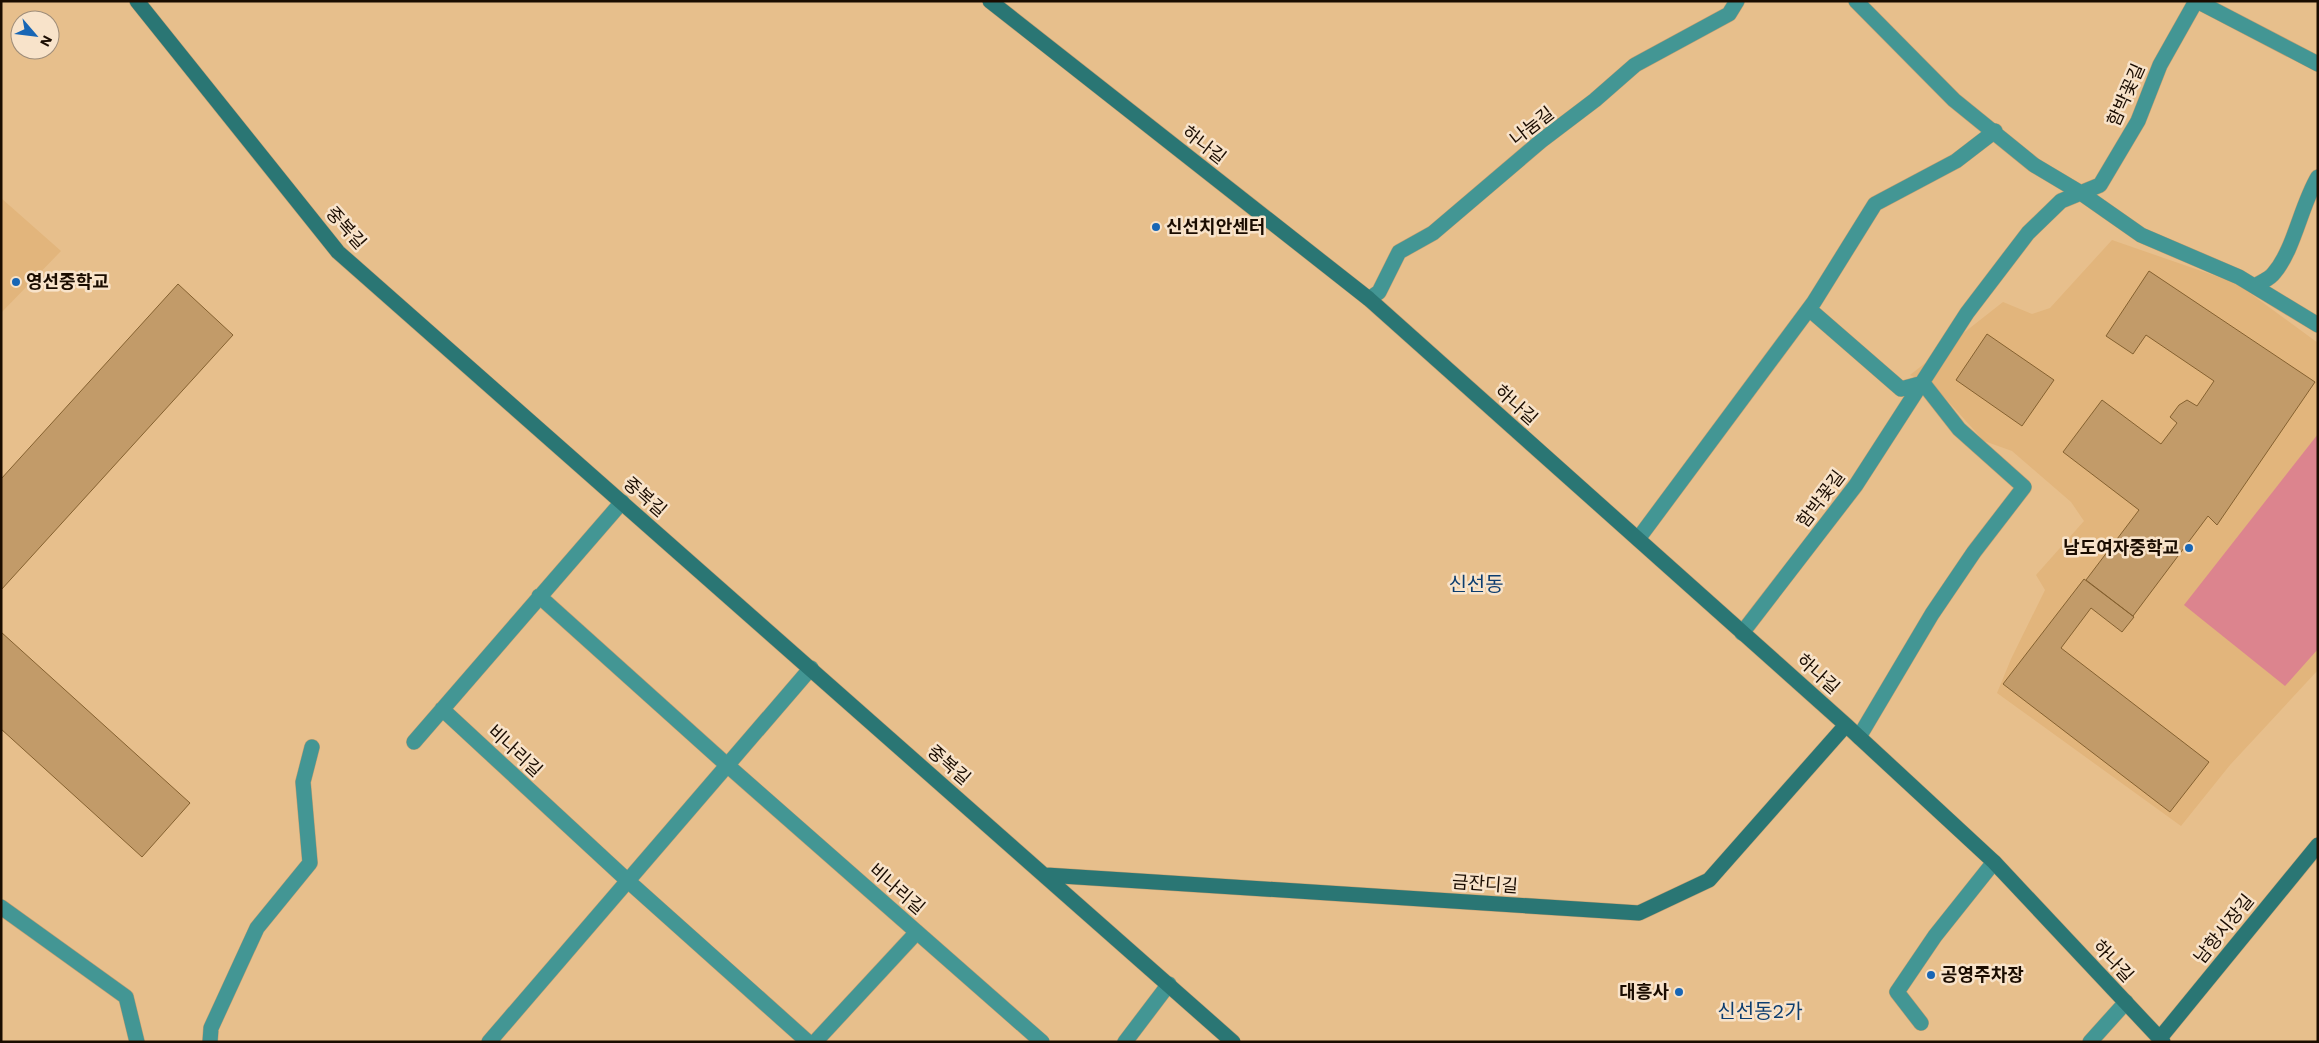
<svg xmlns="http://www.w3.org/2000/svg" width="2319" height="1043" font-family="'Work Sans','Noto Sans KR',sans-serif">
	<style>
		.built { fill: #e2b57c }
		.green { fill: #dc848e }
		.building { fill: #c29b69; stroke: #856130 }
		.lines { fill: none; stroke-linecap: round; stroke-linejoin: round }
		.lane-casing { stroke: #c29f73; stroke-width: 16 }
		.street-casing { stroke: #c29f73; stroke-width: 16 }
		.secondary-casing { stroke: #c29f73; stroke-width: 16 }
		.lane { stroke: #439694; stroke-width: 15 }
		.street { stroke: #439694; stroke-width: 15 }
		.secondary { stroke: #2a7674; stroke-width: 15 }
		.poi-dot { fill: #1866b5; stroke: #f8e3ca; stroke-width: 2 }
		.labels { text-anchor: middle; stroke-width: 5; stroke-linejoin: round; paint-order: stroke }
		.street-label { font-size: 18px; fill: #1a0c00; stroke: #f8e3ca }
		.poi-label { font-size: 18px; font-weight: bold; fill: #1a0c00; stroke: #f8e3ca; text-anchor: start }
		.quarter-label { font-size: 20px; fill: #0c3d6f; stroke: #f8e3ca }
	</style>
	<rect width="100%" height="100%" fill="#e7bf8c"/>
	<path class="built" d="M1,198l60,53 -60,62z
		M2112,240l124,43 82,60v327l-88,95 -49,61 -184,-133 14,-34 34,-69 -9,-15 48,-54 -13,-19 -59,-51 -28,-10 -48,-53 -26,-13 93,-73 29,12 18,-6z"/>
	<path class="green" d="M2318,434v215l-33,37 -101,-81z"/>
	<path class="building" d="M2149,271l166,111 -98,143 -9,-9 -75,100 -47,-36 53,-70 -76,-58 39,-52 59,44 16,-21 -7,-6 9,-12 8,-5 10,6 17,-25 -68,-46 -13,19 -27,-18z
		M178,284l55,51 -232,255v-111z
		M1987,334l67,46 -32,46 -66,-46z
		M2084,579l50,38 -12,15 -31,-24 -30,40 148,114 -39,50 -167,-128z
		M1,632l189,171 -48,54 -141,-128z"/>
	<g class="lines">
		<g class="lane-casing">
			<path id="lane" d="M539,596l188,169 315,277
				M442,709l186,172 180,161
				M414,742l208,-240
				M1,907l125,90 11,45
				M1921,1023l-24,-31 38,-56 59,-74
				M210,1042l1,-14 46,-100 53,-65 -7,-81 9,-35
				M489,1042l322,-374
				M815,1042l102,-110
				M1125,1042l44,-58
				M2090,1042l36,-40"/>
		</g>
		<g class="street-casing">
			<path id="street" d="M1856,1l98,99 80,65 47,28 60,42 98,42 79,48
				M2197,1l121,63
				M2255,286c6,-4 15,-7 19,-13 20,-23 27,-68 44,-96
				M1369,299l10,-7 20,-40 34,-19 108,-92 54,-41 40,-35 94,-51 8,-13
				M1809,309l92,80 22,-6 36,46 65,58 -50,65 -42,62 -73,123
				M1638,539l176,-237 61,-98 81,-43 39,-30
				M1742,633l114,-148 111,-172 61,-80 33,-32 39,-16 38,-64 22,-56 36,-64"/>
		</g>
		<g class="secondary-casing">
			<path id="secondary" d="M137,1l201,251 895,790
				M990,1l379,298 477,426 148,137 169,180
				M1046,875l593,38 70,-33 137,-155
				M2160,1038l158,-193"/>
		</g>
		<use href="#lane" class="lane"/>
		<use href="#street" class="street"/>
		<use href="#secondary" class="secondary"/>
	</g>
	<g class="poi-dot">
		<circle cx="1156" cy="227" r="5"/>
		<circle cx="16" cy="282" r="5"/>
		<circle cx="2189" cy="548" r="5"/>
		<circle cx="1931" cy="975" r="5"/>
		<circle cx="1679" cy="992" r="5"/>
	</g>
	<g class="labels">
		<g class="street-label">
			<text transform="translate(2126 95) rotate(-66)" y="6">함박꽃길</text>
			<text transform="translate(1532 126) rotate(-38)" y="6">나눔길</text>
			<text transform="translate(1204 145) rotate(38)" y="6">하나길</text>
			<text transform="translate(346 228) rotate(48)" y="6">중복길</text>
			<text transform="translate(1516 405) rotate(42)" y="6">하나길</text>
			<text transform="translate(645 497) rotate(41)" y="6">중복길</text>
			<text transform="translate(1821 499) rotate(-53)" y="6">함박꽃길</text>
			<text transform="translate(1818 674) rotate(42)" y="6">하나길</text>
			<text transform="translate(515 751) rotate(43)" y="6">비나리길</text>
			<text transform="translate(949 765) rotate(41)" y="6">중복길</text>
			<text transform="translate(1485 884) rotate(4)" y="6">금잔디길</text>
			<text transform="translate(897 889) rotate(41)" y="6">비나리길</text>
			<text transform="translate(2224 929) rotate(-51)" y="6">남항시장길</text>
			<text transform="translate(2113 961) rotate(47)" y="6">하나길</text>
		</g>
		<g class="poi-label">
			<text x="1166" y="233">신선치안센터</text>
			<text x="26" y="288">영선중학교</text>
			<text x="2179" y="554" text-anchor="end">남도여자중학교</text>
			<text x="1941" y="981">공영주차장</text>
			<text x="1669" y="998" text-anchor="end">대흥사</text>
		</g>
		<g class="quarter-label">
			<text x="1476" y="591">신선동</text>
			<text x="1760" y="1018">신선동2가</text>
		</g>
	</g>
	<rect width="2319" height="1043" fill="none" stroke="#1a0c00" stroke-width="5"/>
	<g transform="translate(35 35) rotate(118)"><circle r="24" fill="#f8e3ca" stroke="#9f8d79"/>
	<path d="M0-4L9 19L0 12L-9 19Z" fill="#1866b5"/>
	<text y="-8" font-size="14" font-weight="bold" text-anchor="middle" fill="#1a0c00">N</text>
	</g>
</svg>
